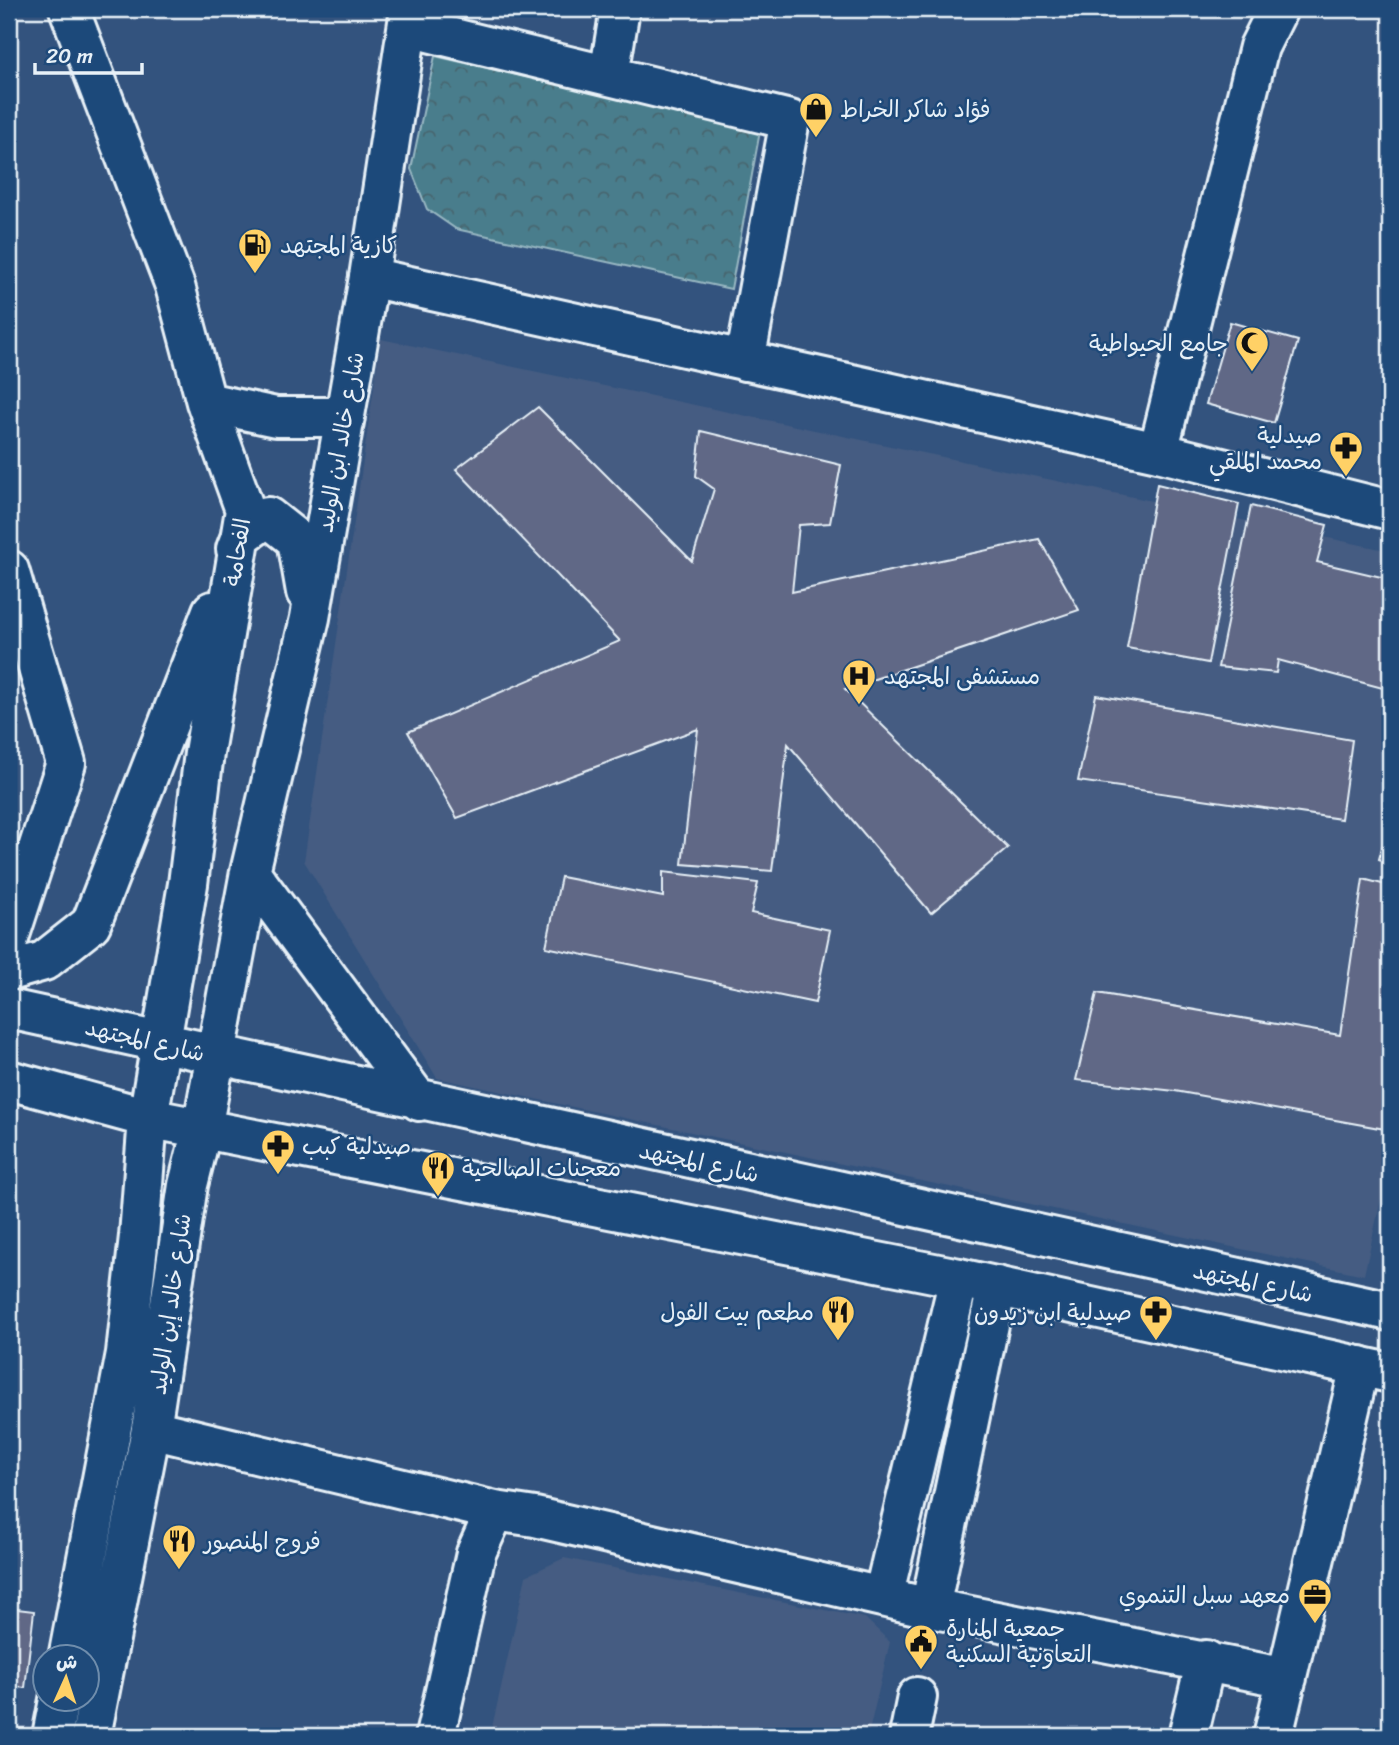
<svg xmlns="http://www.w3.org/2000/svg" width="1399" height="1745" font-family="Sriracha,'Playpen Sans Arabic',sans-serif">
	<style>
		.built { fill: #445c82 }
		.forest { fill: url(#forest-crowns); stroke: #98b7c2; stroke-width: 2 }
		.building { fill: #616886; stroke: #e8f1f8; stroke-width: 2 }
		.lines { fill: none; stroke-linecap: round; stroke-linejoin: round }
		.minor-casing { stroke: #e8f1f8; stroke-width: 44 }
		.major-casing { stroke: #e8f1f8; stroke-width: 44 }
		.minor { stroke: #1f4a7a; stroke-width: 38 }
		.major { stroke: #1f4a7a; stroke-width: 38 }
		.labels { text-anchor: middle; stroke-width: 5; stroke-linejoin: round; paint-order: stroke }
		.poi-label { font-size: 23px; fill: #e8f1f8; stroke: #1f4a7a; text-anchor: start }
		.street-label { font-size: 23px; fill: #e8f1f8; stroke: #1f4a7a }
	</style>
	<defs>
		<pattern id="forest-crowns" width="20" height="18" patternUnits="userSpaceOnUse" patternTransform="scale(1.75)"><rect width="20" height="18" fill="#487d8c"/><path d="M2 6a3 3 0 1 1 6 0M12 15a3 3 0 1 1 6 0" fill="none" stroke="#47656e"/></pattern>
	</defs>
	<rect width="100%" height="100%" fill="#33537e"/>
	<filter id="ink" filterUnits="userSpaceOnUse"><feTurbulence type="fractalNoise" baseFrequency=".0143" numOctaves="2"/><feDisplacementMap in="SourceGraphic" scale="14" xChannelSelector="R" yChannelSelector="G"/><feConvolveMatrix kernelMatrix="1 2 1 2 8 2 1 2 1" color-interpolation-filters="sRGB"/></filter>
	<g filter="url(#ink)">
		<path class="built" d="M381,339l1009,212v608l-26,116 -927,-197 -133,-217z
			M564,1558l301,60 25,24 -22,94h-378l36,-160z"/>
		<path class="forest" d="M435,56l325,75 -29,158 -275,-60 -29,-20 -16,-40z"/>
		<path class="building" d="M1230,322l68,19 -24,82 -68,-19z
			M538,407l154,154 22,-72 -18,-13 5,-45 140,34 -11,58 -31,2 -7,67 247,-53 40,71 -234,79 163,159 -77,65 -143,-169 -16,127 -90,-7 16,-135 -241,89 -49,-86 212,-91 -164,-172z
			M1157,484l82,20 -31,159 -81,-15z
			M1251,506l76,19 -10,37 73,17v111l-112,-30 -2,13 -58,-6z
			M1096,695l256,45 -11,79 -263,-38z
			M1390,818v45l-11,-4z
			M663,872l95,11 -7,30 79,17 -15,73 -269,-56 15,-70 102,20z
			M1363,879l27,7v213l-5,30 -210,-38 -99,-11 21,-87 243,42z
			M9,1608l25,3 -9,77 -16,-2z"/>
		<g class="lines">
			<g class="minor-casing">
				<path id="minor" d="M408,27l382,93 -45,241
					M609,75l11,-66
					M369,277l789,175 232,58
					M1158,452l101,-405 19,-38
					M9,570l57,193 -57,175
					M151,1429l344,82 40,6 395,91 357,70
					M883,1597l76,-319
					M930,1608l67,-322
					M435,1736l41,-183 19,-42
					M909,1736l8,-39
					M1188,1736l18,-76
					M1273,1736l87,-370"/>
			</g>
			<g class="major-casing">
				<path id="major" d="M206,402l70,15h69
					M236,549l5,-13 27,-19 29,23 9,52
					M250,872l169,229
					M9,971l35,-10 47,-37 121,-313
					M9,1009l1381,302
					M9,1080l139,38 811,160 431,95
					M68,1658l58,-305 13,-117 9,-118 40,-234 16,-131 41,-243 -39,-108 -31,-116 -106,-277
					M52,1736l7,-36
					M91,1736l60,-307 37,-244 14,-56 48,-257 60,-254 59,-341 41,-268"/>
			</g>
			<use href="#minor" class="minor"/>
			<use href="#major" class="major"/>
		</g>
	</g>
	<defs>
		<g id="shop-pin" transform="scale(1.75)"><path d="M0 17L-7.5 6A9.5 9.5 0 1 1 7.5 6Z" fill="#ffd166" stroke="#1f4a7a"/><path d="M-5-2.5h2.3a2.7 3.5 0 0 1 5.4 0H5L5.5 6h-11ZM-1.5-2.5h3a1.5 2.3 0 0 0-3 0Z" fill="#111"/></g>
		<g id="fuel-pin" transform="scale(1.75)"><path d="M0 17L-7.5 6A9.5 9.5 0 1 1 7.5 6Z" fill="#ffd166" stroke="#1f4a7a"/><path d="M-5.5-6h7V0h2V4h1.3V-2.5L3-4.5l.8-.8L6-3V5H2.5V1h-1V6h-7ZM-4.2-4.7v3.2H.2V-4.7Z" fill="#111"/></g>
		<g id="mosque-pin" transform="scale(1.75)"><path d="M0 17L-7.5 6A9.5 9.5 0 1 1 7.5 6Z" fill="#ffd166" stroke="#1f4a7a"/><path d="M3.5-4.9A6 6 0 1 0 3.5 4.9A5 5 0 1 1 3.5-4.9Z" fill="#111"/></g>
		<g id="pharmacy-pin" transform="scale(1.75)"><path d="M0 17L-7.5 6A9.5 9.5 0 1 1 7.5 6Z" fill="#ffd166" stroke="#1f4a7a"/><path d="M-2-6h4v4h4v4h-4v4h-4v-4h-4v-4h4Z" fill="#111"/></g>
		<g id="hospital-pin" transform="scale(1.75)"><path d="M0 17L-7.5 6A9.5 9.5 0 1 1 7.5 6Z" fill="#ffd166" stroke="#1f4a7a"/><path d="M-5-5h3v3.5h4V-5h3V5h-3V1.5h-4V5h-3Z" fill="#111"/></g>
		<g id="restaurant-pin" transform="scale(1.75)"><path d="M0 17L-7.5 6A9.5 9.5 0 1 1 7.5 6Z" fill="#ffd166" stroke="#1f4a7a"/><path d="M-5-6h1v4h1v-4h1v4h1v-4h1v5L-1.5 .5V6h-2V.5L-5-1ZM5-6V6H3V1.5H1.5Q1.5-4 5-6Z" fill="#111"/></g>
		<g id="office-pin" transform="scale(1.75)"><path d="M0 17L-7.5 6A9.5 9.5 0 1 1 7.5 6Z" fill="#ffd166" stroke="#1f4a7a"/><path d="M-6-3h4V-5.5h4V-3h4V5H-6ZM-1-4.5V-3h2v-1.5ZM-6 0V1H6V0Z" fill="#111"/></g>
		<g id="civic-pin" transform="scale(1.75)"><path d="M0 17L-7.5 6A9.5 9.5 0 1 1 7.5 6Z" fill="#ffd166" stroke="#1f4a7a"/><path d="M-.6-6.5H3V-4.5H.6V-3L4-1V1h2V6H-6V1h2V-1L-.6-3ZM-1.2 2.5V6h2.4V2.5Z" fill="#111"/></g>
	</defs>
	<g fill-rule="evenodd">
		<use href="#shop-pin" x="816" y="109"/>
		<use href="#fuel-pin" x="255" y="245"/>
		<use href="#mosque-pin" x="1252" y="343"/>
		<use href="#pharmacy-pin" x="1346" y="448"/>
		<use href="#hospital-pin" x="859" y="676"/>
		<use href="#pharmacy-pin" x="278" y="1146"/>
		<use href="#restaurant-pin" x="438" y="1168"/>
		<use href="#restaurant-pin" x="838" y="1312"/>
		<use href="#pharmacy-pin" x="1156" y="1312"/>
		<use href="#restaurant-pin" x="179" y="1541"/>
		<use href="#office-pin" x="1315" y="1595"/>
		<use href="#civic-pin" x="921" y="1641"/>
	</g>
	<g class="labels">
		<g class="poi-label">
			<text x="840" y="117">فؤاد شاكر الخراط</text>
			<text x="280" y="253">كازية المجتهد</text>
			<text x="1228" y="351" text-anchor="end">جامع الحيواطية</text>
			<text x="1322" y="443" text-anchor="end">صيدلية<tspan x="1322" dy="26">محمد الملقي</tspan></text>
			<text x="884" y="684">مستشفى المجتهد</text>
			<text x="302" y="1154">صيدلية كبب</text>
			<text x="462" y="1176">معجنات الصالحية</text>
			<text x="814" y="1320" text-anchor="end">مطعم بيت الفول</text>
			<text x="1132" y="1320" text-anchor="end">صيدلية ابن زيدون</text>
			<text x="204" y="1549">فروج المنصور</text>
			<text x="1290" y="1603" text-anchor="end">معهد سبل التنموي</text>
			<text x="946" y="1636">جمعية المنارة<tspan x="946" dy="26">التعاونية السكنية</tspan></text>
		</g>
		<g class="street-label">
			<text transform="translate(340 442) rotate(-80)" y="8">شارع خالد ابن الوليد</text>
			<text transform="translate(237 552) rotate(-81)" y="8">الفحامة</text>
			<text transform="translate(145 1040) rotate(13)" y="8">شارع المجتهد</text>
			<text transform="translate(699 1162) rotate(12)" y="8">شارع المجتهد</text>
			<text transform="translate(1253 1282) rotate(12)" y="8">شارع المجتهد</text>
			<text transform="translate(170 1304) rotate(-82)" y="8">شارع خالد إبن الوليد</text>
		</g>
	</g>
	<rect width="1399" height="1745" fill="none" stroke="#1f4a7a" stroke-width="35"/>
	<rect x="18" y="18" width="1364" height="1710" fill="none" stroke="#e8f1f8" stroke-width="2.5" filter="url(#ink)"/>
	<g transform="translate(66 1678) rotate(3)"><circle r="33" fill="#1f4a7a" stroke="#6f8dac" stroke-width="2"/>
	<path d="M0-5L12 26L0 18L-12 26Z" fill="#ffd166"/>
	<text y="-10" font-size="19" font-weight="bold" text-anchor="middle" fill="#e8f1f8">ش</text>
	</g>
	<path d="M35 63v10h107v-10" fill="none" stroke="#e8f1f8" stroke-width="3.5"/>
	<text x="46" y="63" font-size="21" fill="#e8f1f8" stroke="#1f4a7a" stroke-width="5" paint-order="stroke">20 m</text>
</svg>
